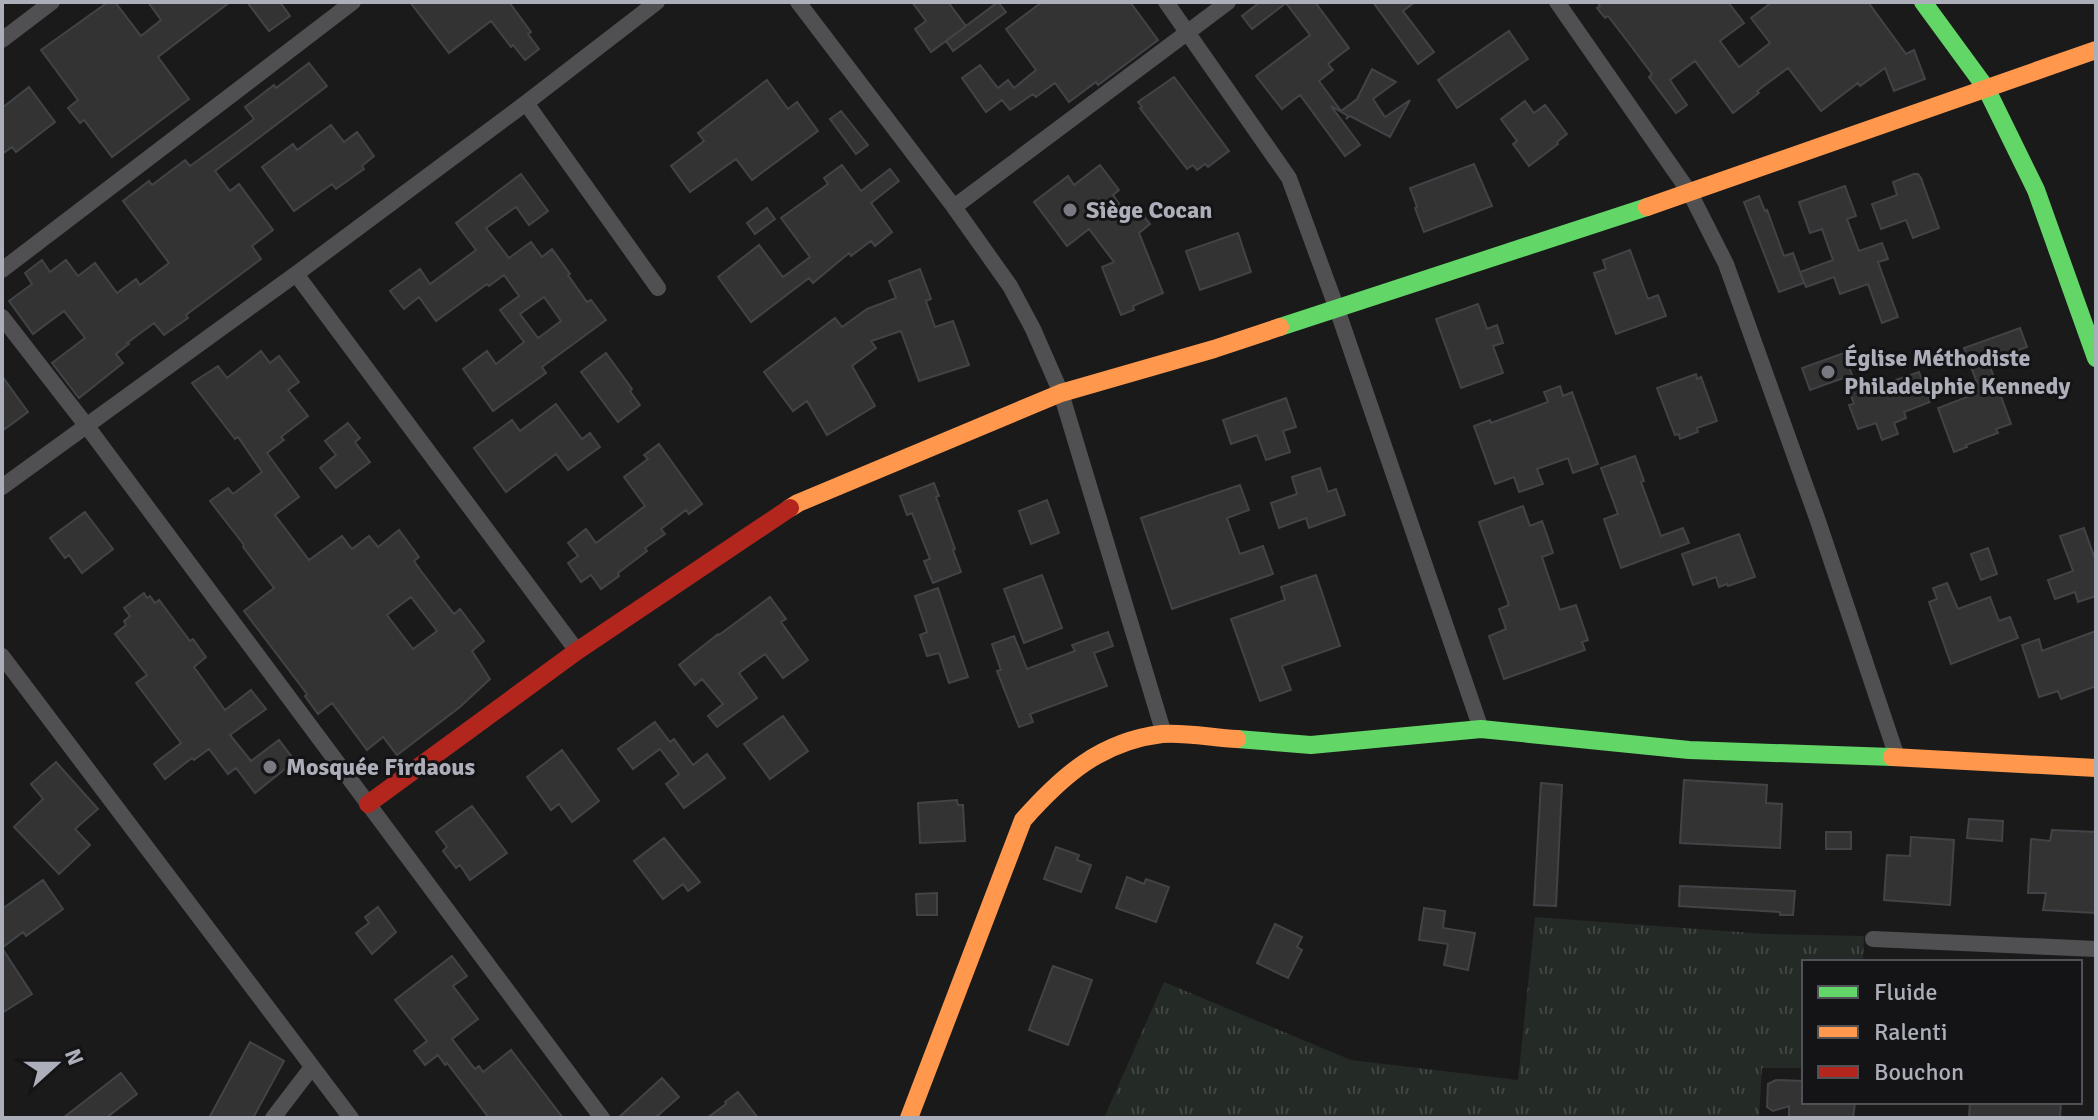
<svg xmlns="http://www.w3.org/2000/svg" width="2098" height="1120" font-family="Signika,sans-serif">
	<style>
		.grass { fill: url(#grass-tufts) }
		.building { fill: #333334; stroke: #424346; stroke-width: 2; fill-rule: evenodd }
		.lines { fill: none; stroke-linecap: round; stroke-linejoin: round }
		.street { stroke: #505053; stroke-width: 16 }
		.fast { stroke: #63d668; stroke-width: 18 }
		.slow { stroke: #ff974d; stroke-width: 18 }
		.jam { stroke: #b3261e; stroke-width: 18 }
		.poi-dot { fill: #797a81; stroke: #141416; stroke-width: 3 }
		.labels { text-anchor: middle; stroke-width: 6; stroke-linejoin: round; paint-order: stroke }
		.poi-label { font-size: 24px; font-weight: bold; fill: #acaeb9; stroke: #141416; text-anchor: start }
	</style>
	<defs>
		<pattern id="grass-tufts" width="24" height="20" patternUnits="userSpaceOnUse" patternTransform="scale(2)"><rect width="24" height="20" fill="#242a25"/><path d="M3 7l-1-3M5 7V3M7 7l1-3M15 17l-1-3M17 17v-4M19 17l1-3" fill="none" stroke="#414643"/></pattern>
	</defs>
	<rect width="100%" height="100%" fill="#1a1a1a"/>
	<path class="grass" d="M1535,917l231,17 98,2 -1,26h-59v106h-42l-3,50h-655l60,-136 187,78 167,20z"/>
	<path class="building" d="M108,2h7l26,34 20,-16 -13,-18h82l-72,55 31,42 -77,58 -28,-37 -4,3 -12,-15 10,-8 -37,-50z
		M247,2h33l10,14 -21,15z
		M410,2h99l22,30 -3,2 11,15 -14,11 -12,-15 -2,2 -20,-26 -42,32z
		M912,2h36l18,24 -35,26 -16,-23 11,-8z
		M998,2l8,10 -53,39 -7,-10z
		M1042,2h88l28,38 -60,45 -2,-3 -27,20 -14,-19 -19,14 -3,-3 -23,16 -8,-10 -16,12 -24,-34 18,-13 18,23 10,-8 6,8 22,-18 -30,-41z
		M1260,2h55l34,46 -21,16 5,6 -14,11 22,30 16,-12 15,-30 24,13 -23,17 12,18 25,-17 -20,37 -40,-21 -4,3 2,-3 -17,-10 29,39 -15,11 -45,-61 -18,14 -26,-33 54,-41 -24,-32 -34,26 -10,-13z
		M1373,2h42l-12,9 31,41 -16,12z
		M1597,2h131l16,21 -24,18 19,26 31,-24 -19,-25 21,-16h96l38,52 8,-4 11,29 -31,12 -9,-23 -25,18 -2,-3 -37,28 -33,-43 -31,23 2,2 -26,20 -38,-52 -25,19 17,25 -11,8 -27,-36 3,-3 -24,-32 -20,-26 -3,2 -8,-10 3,-2z
		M1509,31l19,28 -71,49 -19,-28z
		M309,63l18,23 -112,85 15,20 9,-7 34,46 -21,16 9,13 -75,56 2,3 -24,17 -10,-12 -27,20 2,1 -13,10 7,9 -44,35 -27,-35 33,-25 -21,-27 -31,23 -24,-33 23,-17 -7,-11 17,-13 8,12 16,-12 12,16 17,-13 22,30 19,-14 4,6 29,-22 -46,-62 26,-20 3,4 33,-25 5,6 36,-26 28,-21 -9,-12 29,-22 2,3z
		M1174,77l55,74 -21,16 -3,-3 -8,6 -4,-5 -6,4 -47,-61 2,-1 -4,-5z
		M767,80l21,29 9,-7 21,29 -66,49 -16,-21 -46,33 -19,-26 33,-25 -6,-8z
		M29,87l26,35 -39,30 -4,-5 -10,7v-46z
		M1525,101l9,12 11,-8 22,29 -10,8 1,2 -29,22 -16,-22 4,-3 -16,-22z
		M841,111l27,34 -12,9 -26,-35z
		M331,125l13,17 13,-10 17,24 -12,10 2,3 -28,20 -4,-5 -38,27 -32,-44 31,-23 4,6z
		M1474,164l18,42 -68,26 -9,-24 2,-1 -7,-19z
		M842,165l19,26 29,-22 9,12 -28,22 21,29 -17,14 -4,-5 -20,15 -2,-3 -36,30 -4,-5 -58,44 -33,-45 41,-32 24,32 27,-20 -29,-39 47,-34 -4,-6z
		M1100,165l19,25 -6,5 16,23 10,-8 11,14 -11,9 24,60 -30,13 1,4 -13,5 -19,-48 12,-5 -25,-33 -22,17 -33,-44 34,-26 6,9z
		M521,174l27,37 -19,14 -13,-18 -30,21 23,30 22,-16 11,15 10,-8 18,25 -2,1 19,27 4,-2 15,20 -64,47 4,6 -53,38 -30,-42 24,-18 9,13 28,-22 -24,-32 19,-14 -15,-21 -15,11 -2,-2 -51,37 -17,-24 -15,12 -14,-18 30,-22 10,15 46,-34 -20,-27zM544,297l17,24 -23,17 -18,-24z
		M1914,174h4l3,4 18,50 -26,10 -7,-18 -25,9 -9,-25 25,-9 -4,-13z
		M1845,186l11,30 -9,3 12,32 23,-8 6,16 -10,3 20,55 -16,6 -14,-39 -28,10 -6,-17 -28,10 -6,-15 33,-12 -11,-31 -12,4 -11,-31z
		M1759,196l6,15 2,-1 17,46 9,-3 11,30 -25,9 -35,-90z
		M767,208l8,11 -20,15 -8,-11z
		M1238,233l13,39 -51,18 -14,-39z
		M1630,250l18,49 10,-4 8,21 -50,18 -22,-61 12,-4 -3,-9z
		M920,269l11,30 -5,2 9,26 18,-6 16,44 -50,16 -18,-50 -30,10 5,7 -24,18 23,40 -48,29 -20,-34 -14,10 -29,-39 71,-54 7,9 25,-18 29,-11 -7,-17z
		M1478,304l9,25 10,-4 6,18 -10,3 10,27 -42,15 -25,-69z
		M2020,328l7,19 -39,14 23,63 -15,5 2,4 -32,12 1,2 -13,5 -16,-44 32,-12 -3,-9 10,-4 -13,-35z
		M261,351l9,12 9,-7 20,26 -11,8 20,26 -27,21 3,3 -17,13 32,44 -24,18 34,45 33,-24 10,13 17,-13 9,11 21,-17 20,27 -5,4 7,10 33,43 6,-5 24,32 -12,10 18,28 -30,28 -63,48 -14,-18 -16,13 -35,-47 -14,11 -13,-18 2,-2 -63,-83 30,-23 -31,-41 1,-2 -34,-44 18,-13 5,6 29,-22 -24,-35 -3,2 -43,-56 26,-17 9,12zM411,597l26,34 -24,18 -26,-34z
		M606,353l26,36 -2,2 10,14 -22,17 -37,-50z
		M1844,353l8,22 -42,15 -8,-22z
		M1919,372l11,30 -26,10 2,6 -12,5 4,11 -16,6 -6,-17 -18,6 -9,-24 5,-1 -5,-14 15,-5 2,5z
		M1696,374l1,5 4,-2 16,44 -20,7 1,4 -18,7 -1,-5 -4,1 -18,-47z
		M2,376l26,36 -26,19z
		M1560,386l3,10 9,-4 26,72 -25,9 -5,-15 -31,11 6,15 -24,8 -5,-15 -19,7 -21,-58 16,-6 1,3 57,-21 -4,-10z
		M1286,398l10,29 -13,4 7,21 -24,8 -9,-25 -26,9 -8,-24z
		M556,404l26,35 8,-6 10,14 -32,23 -12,-16 -50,38 -32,-44 38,-28 8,11z
		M348,423l12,15 -5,4 15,20 -34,26 -16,-20 16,-13 -11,-14z
		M659,444l43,60 -13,10 -3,-4 -25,19 4,5 -20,14 2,3 -29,22 1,3 -18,13 -10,-14 -10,7 -13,-19 10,-7 -10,-13 18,-14 10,14 49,-37 -21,-29 24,-18 -4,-4z
		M1635,456l9,25 -3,1 20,54 22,-8 6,15 -68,25 -17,-49 14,-5 -17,-46z
		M1320,468l8,24 8,-3 9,26 -36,13 -3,-10 -27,10 -8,-25 26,-9 -5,-17z
		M934,483l5,13 -3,1 19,52 -2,1 8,22 -28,11 -9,-22 6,-2 -18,-46 -5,2 -7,-19z
		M1240,485l9,25 -22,8 13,36 23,-8 10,28 -101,35 -31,-91z
		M1047,500l12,33 -28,11 -12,-33z
		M1523,506l7,20 12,-5 5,14 6,18 -11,4 18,53 16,-5 12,35 -6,2 3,8 -81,29 -15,-43 17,-7 -7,-20 10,-4 -30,-83z
		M85,512l28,37 -31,24 -13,-18 -4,3 -15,-20z
		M2084,528l12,34v34l-18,6 -3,-10 -20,7 -7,-19 25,-9 -13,-35z
		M1739,534l16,43 -27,9 -1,-2 -8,3 -3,-10 -23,8 -11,-31z
		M1988,548l9,26 -16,6 -10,-26z
		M1042,575l20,53 -38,15 -20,-54z
		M1316,575l24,71 -58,20 9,24 -31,11 -29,-82 54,-19 -4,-13z
		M1947,583l11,26 32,-12 9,24 11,-4 8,21 -67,26 -22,-62 8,-3 -4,-11z
		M938,588l30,89 -19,6 -10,-30 -12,3 -7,-21 7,-3 -12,-36z
		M144,593l3,5 3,-2 5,7 4,-3 31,41 3,-2 13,18 -12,10 31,43 26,-20 15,19 -36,26 21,26 28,-21 16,21 -40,32 -19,-25 -8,6 -19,-25 -15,11 -2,-2 -27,21 -11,-15 27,-21 -45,-60 11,-8 -32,-41 11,-9 -2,-4 6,-5 -6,-8z
		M770,597l16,22 -5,3 27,38 -25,18 -18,-24 -26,19 18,25 -40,29 -9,-11 15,-12 -21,-25 -7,6 -16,-20 39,-31 1,1z
		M2096,631v55l-35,13 -3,-8 -19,6 -17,-52 17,-6 3,12z
		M1108,632l5,14 -19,7 13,33 -77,28 3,8 -14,5 -22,-56 4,-1 -9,-26 22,-8 13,33 48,-18 -3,-6z
		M783,716l25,35 -38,28 -26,-35z
		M655,722l15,20 4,-3 19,26 14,-11 18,24 -41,30 -18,-24 13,-10 -19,-25 -27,20 -15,-20z
		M562,750l37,51 -27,21 -13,-18 -8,6 -24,-33z
		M56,762l42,47 -23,20 15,16 -31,29 -45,-47 29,-28 -12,-15z
		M1684,780l83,5 -1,18 16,1 -2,44 -100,-5z
		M1541,783l21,2 -6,121 -22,-1z
		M957,800l1,5h5l2,36 -45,2 -2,-40z
		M472,806l35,47 -37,27 -10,-15 -4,3 -13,-17 4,-4 -11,-15z
		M1969,819l34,2 -1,20 -35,-3z
		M2052,830l44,2v81l-53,-3 3,-17h-18l3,-54 19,2z
		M1826,832h25v17h-25z
		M1911,837l43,3 -4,65 -66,-5 3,-45 23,1z
		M664,838l36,44 -12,9 -5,-7 -20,15 -29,-38z
		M1056,847l23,8 -2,5 14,5 -10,27 -37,-13z
		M1127,877l17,7 2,-5 23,8 -13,35 -40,-14z
		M43,880l20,29 -37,27 -3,-4 -21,16 30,46 -30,19v-104z
		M1680,886l115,5 -2,24h-13v-3l-101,-6z
		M937,893v22h-20l-1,-21z
		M378,907l18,25 -24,22 -16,-21 13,-10 -4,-6z
		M1424,908l21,3 -2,17 32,5 -7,37 -24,-5 4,-21 -29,-4z
		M1275,924l27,13 -5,10 5,3 -14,28 -31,-15z
		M452,956l15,20 -14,10 25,33 -26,20 23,30 4,-3 4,6 28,-22 52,68h-74l-42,-55 -2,2 -7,-10 -13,10 -11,-14 13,-10 -32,-41z
		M1053,966l39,14 -24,65 -39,-15z
		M250,1042l34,19 -31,57h-44z
		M121,1073l16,21 -31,24h-43z
		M662,1078l17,19 -24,21h-37z
		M1776,1080l28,1v21h51l-2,16h-64v-12l-16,5 -6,-4 1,-23z
		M738,1092l20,26h-51l19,-14 -1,-2z
		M1970,1102h91l-1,16h-91z"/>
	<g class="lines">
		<path class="street" d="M798,2l156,205 56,79 23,43 28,64 103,341
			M1166,2l123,176 48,131 144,420
			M1557,2l133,191 36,71 92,257 79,236
			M2,40l50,-38
			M526,103l132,185
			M954,207l274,-205
			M2,270l351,-268
			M296,274l281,377
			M2,317l84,108 516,693
			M2,487l294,-213 230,-171 131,-101
			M2,656l349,462
			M1873,939l223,10
			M273,1118l39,-51"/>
		<path class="fast" d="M1923,2l63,86 50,102 60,168
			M1280,327l367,-120
			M1237,739l74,6 170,-16 208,21 203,7"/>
		<path class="slow" d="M1647,207l449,-157
			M790,508l8,-5 263,-110 153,-44 66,-22
			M1892,757l204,11
			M909,1118l114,-298c39,-44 78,-79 139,-86 23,-2 52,4 75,5"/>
		<path class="jam" d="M368,804l209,-153 213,-143"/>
	</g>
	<g class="poi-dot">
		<circle cx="1070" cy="210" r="8"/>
		<circle cx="1828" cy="372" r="8"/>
		<circle cx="270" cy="767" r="8"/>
	</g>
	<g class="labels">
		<g class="poi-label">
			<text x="1086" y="218">Siège Cocan</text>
			<text x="1844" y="366">Église Méthodiste<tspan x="1844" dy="28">Philadelphie Kennedy</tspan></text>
			<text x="286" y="775">Mosquée Firdaous</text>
		</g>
	</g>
	<rect width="2098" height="1120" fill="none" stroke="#acaeb9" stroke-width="8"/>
	<rect x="1802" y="960" width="280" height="144" fill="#141416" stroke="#515257" stroke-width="2"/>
	<rect x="1818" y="986" width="40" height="12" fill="#63d668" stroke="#515257" stroke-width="2"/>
	<text x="1874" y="1000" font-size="24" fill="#acaeb9">Fluide</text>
	<rect x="1818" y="1026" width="40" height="12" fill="#ff974d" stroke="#515257" stroke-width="2"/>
	<text x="1874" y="1040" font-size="24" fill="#acaeb9">Ralenti</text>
	<rect x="1818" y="1066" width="40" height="12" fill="#b3261e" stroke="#515257" stroke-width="2"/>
	<text x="1874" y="1080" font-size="24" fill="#acaeb9">Bouchon</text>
	<g transform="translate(56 1064) rotate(69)" stroke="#141416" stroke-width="6" paint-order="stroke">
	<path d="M0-6L14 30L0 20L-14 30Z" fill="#acaeb9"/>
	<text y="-12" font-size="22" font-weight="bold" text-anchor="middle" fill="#acaeb9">N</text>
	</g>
</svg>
